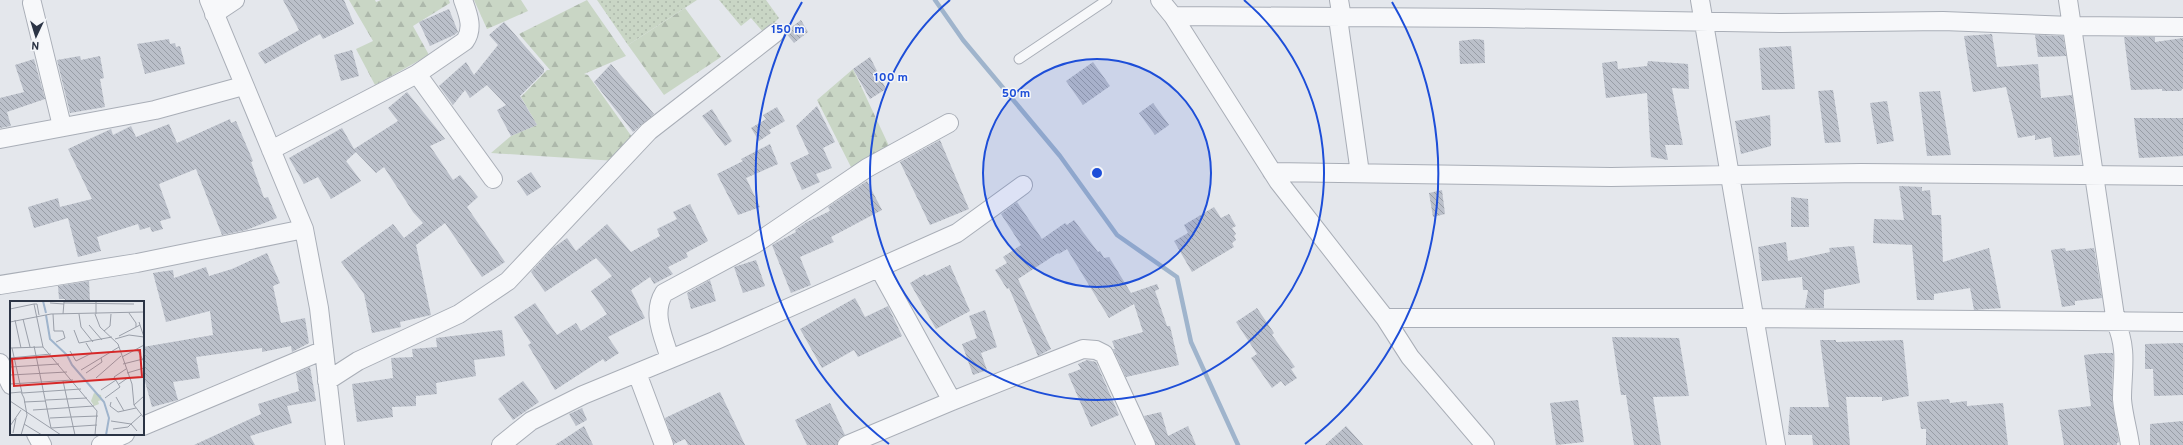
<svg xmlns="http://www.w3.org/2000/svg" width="2183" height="445" font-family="Overpass,sans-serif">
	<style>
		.grass { fill: url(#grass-dots) }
		.forest { fill: url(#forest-firs) }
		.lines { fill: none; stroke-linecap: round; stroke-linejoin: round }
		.stream { stroke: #9fb4cc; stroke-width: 4.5 }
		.building { fill: url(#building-back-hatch) }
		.lane-casing { stroke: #a9aeb7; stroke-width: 11 }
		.street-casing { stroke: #a9aeb7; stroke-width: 20 }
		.lane { stroke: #f7f8fa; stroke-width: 9 }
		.street { stroke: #f7f8fa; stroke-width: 18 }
		.ring { fill: none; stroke: #1d4ed8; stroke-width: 2 }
		.inset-river { fill: none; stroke: #9fb4cc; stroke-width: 2 }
		.inset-road { fill: none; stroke: #9a9fa9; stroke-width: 1 }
		.view { fill: #d62828; fill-opacity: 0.15; stroke: #d62828; stroke-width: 2 }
		.inset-edge { fill: none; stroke: #2b3445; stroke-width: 2 }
		.centre { fill: #1d4ed8; stroke: #f4f6f9; stroke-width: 2 }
		.ring-label { font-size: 12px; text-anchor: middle; font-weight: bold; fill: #1d4ed8; stroke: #f4f6f9; stroke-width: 3; stroke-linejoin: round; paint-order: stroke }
	</style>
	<defs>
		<pattern id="grass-dots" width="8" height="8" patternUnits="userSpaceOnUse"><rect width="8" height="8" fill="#c9d6c5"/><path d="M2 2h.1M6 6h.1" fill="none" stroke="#adb8ab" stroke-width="1.8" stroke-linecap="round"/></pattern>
		<pattern id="forest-firs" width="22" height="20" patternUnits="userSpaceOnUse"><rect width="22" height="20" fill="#c9d6c5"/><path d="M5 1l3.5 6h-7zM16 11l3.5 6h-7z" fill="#adb8ab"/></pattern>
		<pattern id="building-back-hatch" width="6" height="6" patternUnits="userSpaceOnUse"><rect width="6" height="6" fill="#bbc0ca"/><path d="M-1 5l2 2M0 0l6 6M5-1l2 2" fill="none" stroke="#989da6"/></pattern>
	</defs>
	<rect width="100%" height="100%" fill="#e4e7ec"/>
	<path class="grass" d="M597,0h100l-69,45z
		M719,0h47l13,18 -15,15 -13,-15 -10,8z"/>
	<path class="forest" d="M349,0h26l1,2 5,-2h68l1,3 -37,23 16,29 -54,30 -19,-36 17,-8z
		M474,0h47l7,11 -41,18z
		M587,0l39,56 -42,18 4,1 44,62 -16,24 -125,-8 20,-17 26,-11 -16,-28 26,-27h3l-31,-36z
		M685,8l36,49 -57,38 -36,-50z
		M853,69l36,77 -37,23 -35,-69z"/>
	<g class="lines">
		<path class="stream" d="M935,0l28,40 97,116 57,79 60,42 14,65 47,103"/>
	</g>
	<path class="building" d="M283,0h61l10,24 -31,15 -3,-5 -55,30 -7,-11 41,-23z
		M449,9l9,23 -4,3 -24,11 -11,-24z
		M801,20l7,12 -14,11 -9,-11z
		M504,22l40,46v4l-24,24 17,29 -26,11 -14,-26 9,-5 -19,-20 -17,13 -5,-8 -12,15 -14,-19 27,-24 8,13 24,-30 -9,-10z
		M1992,34l5,33 41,-3 3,34 31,-3 8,60 -26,2 -3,-20 -16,3v-5l-17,3 -12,-51 -33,5 -9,-56z
		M2035,35l28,1 3,20 -28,1z
		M2124,37h31v5l28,-4v50l-2,3h-19v-2l-31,1z
		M169,39l1,5 5,-1 1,4 4,-1 5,18 -40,10 -8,-30z
		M1476,39l8,1 1,23 -25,1 -1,-23z
		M1791,46l4,43 -33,1 -3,-42z
		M352,50l7,26 -18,5 -7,-26z
		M80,56l1,4 19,-4 4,22 -4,1 5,28 -35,6 -13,-53z
		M870,57l16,32 -16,10 -17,-30z
		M34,59l11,40 -38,13 4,14 -11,2v-30l24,-6 -9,-27z
		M1617,61l1,8 29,-3 1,-5 40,3 1,25 -17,-1 11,57h-18l3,15 -17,-3 -4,-64 -41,5 -4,-35z
		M1093,62l17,24 -27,19 -17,-24z
		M611,64l43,50 -21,18 -39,-50z
		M1833,90l8,52 -16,1 -7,-52z
		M1940,91l11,64 -24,1 -8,-64z
		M407,92l38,47 -15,7 23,34 7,-5 18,22 -11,10 38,55 -23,15 -37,-54 -29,22 15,70 -31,7 1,5 -29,6 -8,-39 -23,-32 52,-38 11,14 19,-15 -10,-11 -29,-45 -8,6 -22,-23 2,2 -10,9 15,20 -30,18 -13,-22 -14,7 -15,-26 53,-30 12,21 44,-28 -10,-13z
		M1887,101l7,40 -17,3 -7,-41z
		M1153,103l16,22 -14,10 -16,-22z
		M817,106l18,36 -12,6 9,20 -16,6 4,8 -18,8 -12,-27 19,-9 -13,-28z
		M777,107l8,14 -16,9 2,3 -12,8 -8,-13 15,-9 -3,-4z
		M712,109l20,32 -7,5 -23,-30z
		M1770,115l1,31 -30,8 -6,-33z
		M2134,118h49v38l-44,2z
		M230,119l1,4 5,-2 17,40 -2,1 13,36 4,-1 9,21 -31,12 -24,5 -26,-66 -37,15 12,34 -11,3 3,8 -11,3 -2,-5 -10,3 -2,-6 -41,13 4,14 -23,6 -10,-39 -34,10 -6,-21 30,-9 2,9 32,-8 -24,-50 43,-20 2,6 18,-9 5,11 33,-13 8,19z
		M940,140l29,69 -39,16 -30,-63z
		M770,144l8,20 -32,14 14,29 -22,8 -21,-41 26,-13 -2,-2z
		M531,172l10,15 -14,9 -10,-15z
		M867,181l15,29 -51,27 3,5 -34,15 11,28 -20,8 -19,-48 24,-13 -1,-2 12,-8 23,-11 -2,-4z
		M1899,186l23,1v4l8,-1 2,25h9l2,47 46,-14 12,60 -27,2 -4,-22 -36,6v6h-17l-5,-55 -39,-2 1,-24 30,1z
		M1442,190l3,24 -12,3 -4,-24z
		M1791,197l17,2 1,28h-18z
		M1017,202l25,37 23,-16 2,2 7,-5 24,32 2,-1 4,7 5,-1 22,36 26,-9 2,5 -4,2 12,35h3l9,39 -53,12 -13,-28h2l-3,-8 31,-9 -9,-28 -25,14 -42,-69 -8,5 -1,-1 -40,26 33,70 -13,7 -29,-68 -2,1 -12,-19 12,-7 -4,-6 18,-12 -20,-31z
		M690,204l18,37 -22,12 2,4 -20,10 5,7 -19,10 -4,-7 -19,13 14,28 -37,19 11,16 -14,9 -2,-3 -48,31 -27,-45 3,-2 -17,-26 21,-14 22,32 19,-12 5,8 26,-17 -16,-23 21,-15 -16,-18 -51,34 -14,-20 22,-24 14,-10 9,13 31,-27 24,28 29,-16 -3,-7 20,-10 -4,-7z
		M1214,207l7,11 8,-4 7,12 -4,2 4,6 -2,2 2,4 -4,3 2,4 -42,25 -18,-31 14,-8 -4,-8z
		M1786,242l2,19 42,-9 -1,-4 25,-2 6,37 -36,7v18h-19l3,-18h-5l-1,-13 -40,4 -4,-34z
		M2065,248l1,3 28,-3 8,50 -27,3v4l-13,2 -11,-57z
		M267,253l13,30 -7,3 8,37 24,-5 4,25 -17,9 -1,-6 -29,6v-4l-66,9 4,21 -27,4 5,18 -26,7 -9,-33v-27l70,-12 -3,-24 -44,11 -13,-49 20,-3 1,8 32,-11 3,9 23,-7z
		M756,260l9,26 -22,7 -9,-26z
		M950,265l20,46 -34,18 -26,-46 15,-9 1,2z
		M710,280l6,21 -25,8 -4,-16z
		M89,281l1,21h-25v-3h-6l-1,-13z
		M855,298l10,19 23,-11 14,30 -44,21 -4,-7 -32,18 -22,-39z
		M1257,308l17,25 -2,2 23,32 -4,2 6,9 -12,8 -4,-5 -9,7 -21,-30 6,-4 -21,-32z
		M985,310l12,37 -16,6 6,17 -14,5 -11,-31 15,-6 -8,-22z
		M502,330l3,26 -31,4 2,16 -40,7 1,11 -21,2v10l-24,1 1,10 -36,5 -5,-38 41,-6 -2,-20 22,-1 -1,-8 25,-2 -1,-9z
		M1612,337l67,1 10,58 -36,1 8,48h-27l-8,-50h-5z
		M1820,340h16v2l67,-2 6,56 -27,5v-4h-36l4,48h-37l-1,-10h-24l2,-28h39z
		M2183,343v52l-29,1 -1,-27h-8v-25z
		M2102,353h11l-1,47 7,42 -2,1v2h-53l-6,-35 33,-4 -7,-51z
		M1087,360l9,2 23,53 -28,12 -23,-53 13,-5 -3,-5z
		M310,367l6,34 -29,5 5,17 -42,13 5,9h-61l67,-31 -3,-10 41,-13 -3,-18z
		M523,381l16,21 -26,18 -15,-21z
		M720,392l25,53h-57l-3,-6 -11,5 -9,-26z
		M1949,399l1,4 17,-2v5l36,-3 5,42h-82v-16h-5l-4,-27z
		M1578,400l6,42 -28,3 -6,-42z
		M830,403l15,32 -6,3 -2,7h-30l-12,-25z
		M582,408l5,12 -11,6 -7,-12z
		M1161,412l7,24 20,-10 8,19h-40l-12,-29z
		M2183,421v24h-33v-21z
		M584,426l9,19h-38z
		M1346,426l17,19h-38z"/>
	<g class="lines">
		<g class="lane-casing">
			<path id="lane" d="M1019,59l88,-59"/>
		</g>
		<g class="street-casing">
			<path id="street" d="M209,0l95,229 15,79 16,137
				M1160,0l13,16 105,165 107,137 25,39 75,88
				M1339,0l3,18
				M1700,0l76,445
				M2068,0l48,323c12,27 6,48 6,76 1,15 6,31 8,46
				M32,3l30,123
				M214,14l21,-14
				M1173,16l315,2 293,5 162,-2 128,5 112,1
				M1338,18l22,155
				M417,74l76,105
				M0,139l155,-29 88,-24
				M271,150l146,-76 48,-33c9,-13 3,-27 -2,-41
				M1272,172l339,5 250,-4 322,3
				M879,268l73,133
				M0,285l137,-22 167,-34
				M1385,318h369l429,4
				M670,359c-6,-22 -19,-45 -6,-66l91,-49 112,-76 82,-45
				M0,363l11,22
				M637,373l27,72
				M327,381l31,-20 101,-47 49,-33 141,-150 126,-98
				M143,426l181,-76
				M36,434l6,11
				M101,445l24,-11
				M501,445l30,-24 52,-26 131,-54 243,-108 66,-48
				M847,445l105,-44 131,-52 13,1 8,4 42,91"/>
		</g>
		<use href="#lane" class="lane"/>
		<use href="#street" class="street"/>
	</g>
	<circle cx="1097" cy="173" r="114" fill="#1d4ed8" fill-opacity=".12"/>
	<g class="ring">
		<circle cx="1097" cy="173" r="114"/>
		<path d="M1244 0A227 227 0 1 1 950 0"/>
		<path d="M889 444A341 341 0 0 1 802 2M1392 2A341 341 0 0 1 1305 444"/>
	</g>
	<g transform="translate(10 301)">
		<rect width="134" height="134" fill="#e4e7ec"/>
		<path d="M84,92l7,2 1,5 -4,1 1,3 -5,2 -3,-5z" fill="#c9d6c5"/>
		<path class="inset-river" d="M33,0l3,12M36,14l4,24 17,16 5,10 32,37 5,16 -3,17"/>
		<path class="inset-road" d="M40,2l14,1M54,2l70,1M24,3h3l2,11M0,8l24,-5 9,43 54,64 -2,24M119,12l7,10v4M43,13l1,17h9l2,7 -9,4M53,13l1,-12M69,13l2,13 12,15M85,13l5,13 18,17 14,40 2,21 10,13M86,13v-13M13,18l7,28M5,19l6,28M0,21l41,-8 93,-2M129,21l5,15M79,24l13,15M64,29l5,13 33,-6M94,30l6,-5 1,-12M109,35l21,-11M105,38l14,-4 15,2M24,45l17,82M0,47l33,-1M2,47l10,45M127,48l7,13M60,50l6,10 16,-8 -6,-10M112,56l22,-12M0,57l41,-4M113,63l20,-5M0,66l49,-3M71,69l38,-23M76,72l16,-11 -1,-4M117,72l17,-5M0,74l57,-3M86,77l25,-22M53,80l12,54M0,83l63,-4M109,83l10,-7M91,89l15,-10M0,92l11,-1 3,6 3,17 -6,20M12,92l59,-4M106,96l8,14M95,97l15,-11 -6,-10 12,-8M36,99l41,-2M0,100l51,34M14,101l22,-1M101,101l-1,4 8,6 18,-4M124,104l10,-9M23,109l61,-4M61,116l27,-1M40,117l21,-1M101,120l20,3 10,-9M14,123l18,11M0,125l11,-16M41,127l46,-3M103,128l15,-2 3,-3 6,7M3,132l3,-15"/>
		<path class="view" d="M130,49l2,27 -128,9 -2,-27z"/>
		<rect width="134" height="134" class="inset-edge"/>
	</g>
	<circle cx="1097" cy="173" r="6" class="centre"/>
	<g class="ring-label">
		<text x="788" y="33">150 m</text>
		<text x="891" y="81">100 m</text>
		<text x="1016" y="97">50 m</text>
	</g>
	<g transform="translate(36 36) rotate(184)" stroke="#f4f6f9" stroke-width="3" paint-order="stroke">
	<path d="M0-3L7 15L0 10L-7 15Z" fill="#2b3445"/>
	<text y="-6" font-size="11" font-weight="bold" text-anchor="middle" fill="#2b3445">N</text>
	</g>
</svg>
